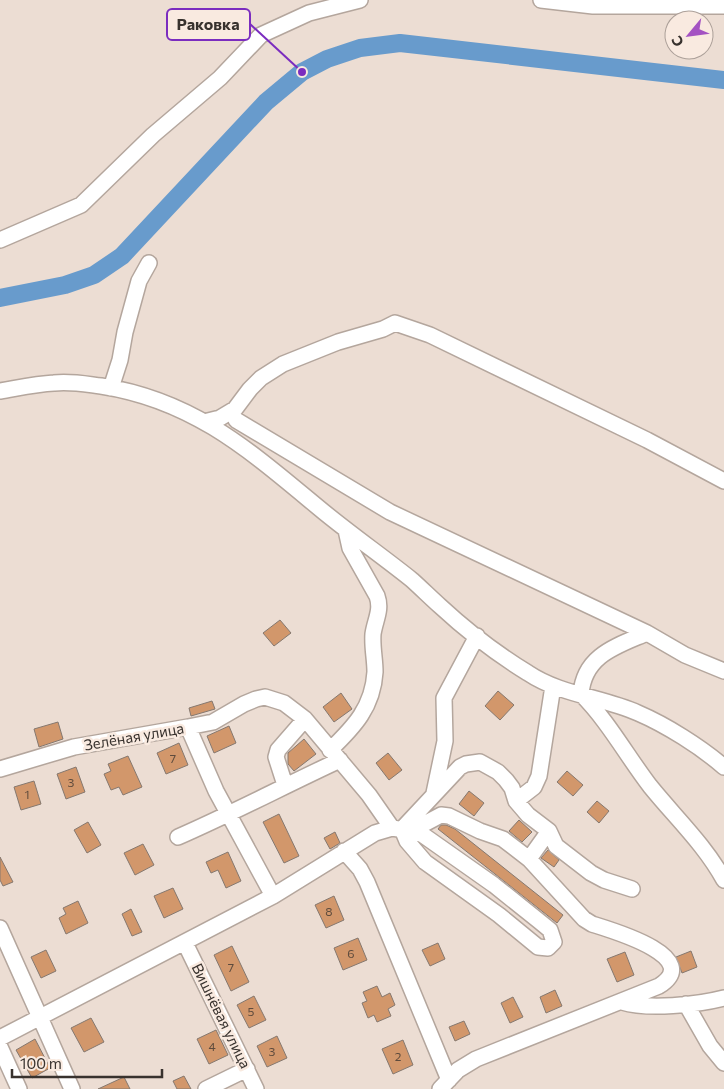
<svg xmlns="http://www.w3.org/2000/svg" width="724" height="1089" font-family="Commissioner,sans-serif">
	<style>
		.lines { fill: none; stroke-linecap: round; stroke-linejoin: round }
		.river { stroke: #689bcc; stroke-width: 18 }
		.building { fill: #d2976b; stroke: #85786f }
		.minor-casing { stroke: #b4a69d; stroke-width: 18 }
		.minor { stroke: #fff; stroke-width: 15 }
		.labels { text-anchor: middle; stroke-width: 5; stroke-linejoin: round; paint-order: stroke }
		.number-label { font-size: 12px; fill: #5e4b3d }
		.street-label { font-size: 15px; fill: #38322e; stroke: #f9eae0 }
		.leader { fill: none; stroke: #7b2cbf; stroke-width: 2 }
		.callout-dot { fill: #7b2cbf; stroke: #f9eae0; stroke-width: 2 }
		.callout { fill: #f9eae0; stroke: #7b2cbf; stroke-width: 2 }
		.callout-label { font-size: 16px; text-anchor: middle; font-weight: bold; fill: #38322e }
	</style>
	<rect width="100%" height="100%" fill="#ecddd3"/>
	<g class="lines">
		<path class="river" d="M0,298l65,-13 29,-10 28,-19 144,-154 36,-30 25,-13 33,-11 40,-5 324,37"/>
	</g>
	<path class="building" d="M280,620l11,13 -17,13 -11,-13z
		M498,691l16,14 -14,15 -15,-14z
		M341,693l11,16 -18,13 -11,-15z
		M212,701l3,8 -24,7 -2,-8z
		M58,722l5,17 -24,8 -5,-18z
		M229,726l7,17 -22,10 -7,-17z
		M304,739l12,15 -22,17 -6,-7v-11z
		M179,743l9,22 -22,9 -9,-21z
		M388,753l14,17 -13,10 -13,-17z
		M128,756l14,31 -19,8 -4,-8 -8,3 -7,-16 7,-3 -3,-7z
		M76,767l9,25 -19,7 -9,-25z
		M567,771l16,14 -10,11 -16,-14z
		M34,781l7,23 -20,6 -7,-23z
		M469,791l15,12 -10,13 -15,-12z
		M597,801l12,10 -10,12 -12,-11z
		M279,814l20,42 -15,7 -21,-41z
		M519,820l13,12 -10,10 -13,-11z
		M88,822l13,23 -14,8 -13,-23z
		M441,825h5l9,4 108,86 -6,8 -119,-94z
		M335,832l5,11 -10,6 -6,-11z
		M143,844l11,21 -19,10 -11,-22z
		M548,850l11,10 -5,7 -13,-9z
		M228,852l13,29 -15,7 -8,-18 -7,3 -5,-11z
		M0,857l13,25 -10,4 -3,-6z
		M173,888l10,21 -19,9 -10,-22z
		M334,896l10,24 -18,8 -11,-23z
		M78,901l10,22 -22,11 -7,-16 7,-4 -3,-6z
		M131,909l11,23 -10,4 -10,-22z
		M358,938l9,22 -24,10 -9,-22z
		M438,943l7,16 -15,7 -8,-16z
		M232,946l17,36 -18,9 -17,-36z
		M46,950l10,21 -15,7 -10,-21z
		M691,951l6,16 -15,6 -6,-16z
		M625,952l9,23 -17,7 -10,-23z
		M377,986l5,11 8,-4 5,12 -7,4 3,7 -14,6 -3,-7 -6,3 -6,-15 5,-2 -4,-9z
		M555,990l7,16 -16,7 -6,-16z
		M254,996l12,24 -17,8 -12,-23z
		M513,997l10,20 -13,6 -9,-20z
		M91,1018l13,24 -20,10 -13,-24z
		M464,1021l6,13 -15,7 -6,-14z
		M216,1030l12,25 -19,9 -12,-25z
		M277,1036l10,22 -20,9 -10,-21z
		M35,1039l15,29 -18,10 -16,-28z
		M403,1040l10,25 -20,9 -11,-25z
		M184,1076l7,13h-14l-4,-8z
		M124,1077l6,12h-32z"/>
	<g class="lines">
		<g class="minor-casing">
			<path id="minor" d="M541,0l52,6h131
				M0,240l81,-35 72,-70 67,-57 41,-43 48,-22 51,-13
				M111,388l9,-28 5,-28 14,-51 10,-18
				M0,391c18,-3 36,-7 54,-8 16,-2 31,1 47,3 92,14 148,64 218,122 30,25 63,48 93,72 10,9 19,18 28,26 27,25 57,48 88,67 33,22 74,24 110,40 28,12 63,34 86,54
				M236,420l154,92 257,121 38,22 39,16
				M204,422l16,-4 15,-9 15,-20 11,-11 22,-14 55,-22 45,-13 12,-6 35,12 217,105 77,41
				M647,633c-30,13 -63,22 -66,61 27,27 46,62 69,92 25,31 55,59 74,94
				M188,727l28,64 57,105
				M330,750c24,-23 43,-43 45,-78 0,-13 -3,-25 -2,-38 2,-14 9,-24 4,-38l-27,-48 -4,-18
				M0,769l74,-22 114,-20 25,-5 31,-18 12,-5 9,-2 19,6 21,16 64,76 23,33
				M285,785l-9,-28 2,-7 27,-31
				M434,793l11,-52 -1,-43 33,-62
				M516,801l18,-14 5,-11 14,-90
				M411,831l30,-16 8,1 31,15 23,8 26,20 55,60 8,5c19,6 113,33 67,62l-183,73 -18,11 -18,19
				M178,837c55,-24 108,-52 162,-77
				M344,851l16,18 7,13 82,198
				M529,859l20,-28
				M0,928l72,161
				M185,943l71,146
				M622,1002c26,8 75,3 102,-4
				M686,1004l24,42 14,17
				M0,1038l273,-142 102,-63 17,-5 19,3 12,4 71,50 45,36 11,9 4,12 -6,6 -10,-1 -39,-32 -74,-53 -18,-21 -5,-12 58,-62 6,-3 14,-2 18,10 8,8 6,8 4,13 12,14 21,16 7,15 35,27 13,7 28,9
				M0,1047l19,42
				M206,1089l41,-20"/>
		</g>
		<use href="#minor" class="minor"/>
	</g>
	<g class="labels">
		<g class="number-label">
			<text x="173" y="763">7</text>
			<text x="71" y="787">3</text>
			<text x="27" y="799">1</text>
			<text x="329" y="916">8</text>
			<text x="351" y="958">6</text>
			<text x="231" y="972">7</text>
			<text x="251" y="1016">5</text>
			<text x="212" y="1051">4</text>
			<text x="272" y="1056">3</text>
			<text x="398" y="1061">2</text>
		</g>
		<g class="street-label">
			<text transform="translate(134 737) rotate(-10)" y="5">Зелёная улица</text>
			<text transform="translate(221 1016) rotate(64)" y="5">Вишнёвая улица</text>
		</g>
	</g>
	<path class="leader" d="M302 72L250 24"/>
	<circle class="callout-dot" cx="302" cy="72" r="5"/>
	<rect class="callout" x="167" y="9" width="83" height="31" rx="5"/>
	<g class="callout-label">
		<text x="208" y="30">Раковка</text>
	</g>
	<g transform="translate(689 35) rotate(241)"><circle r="24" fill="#f9eae0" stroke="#aca099"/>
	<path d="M0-4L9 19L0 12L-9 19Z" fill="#a452c2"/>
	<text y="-8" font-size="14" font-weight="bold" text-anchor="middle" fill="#38322e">С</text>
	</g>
	<path d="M12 1069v8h150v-8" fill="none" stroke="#38322e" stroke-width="2.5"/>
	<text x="20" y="1069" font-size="15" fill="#38322e" stroke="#f9eae0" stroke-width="4" paint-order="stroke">100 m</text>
</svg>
